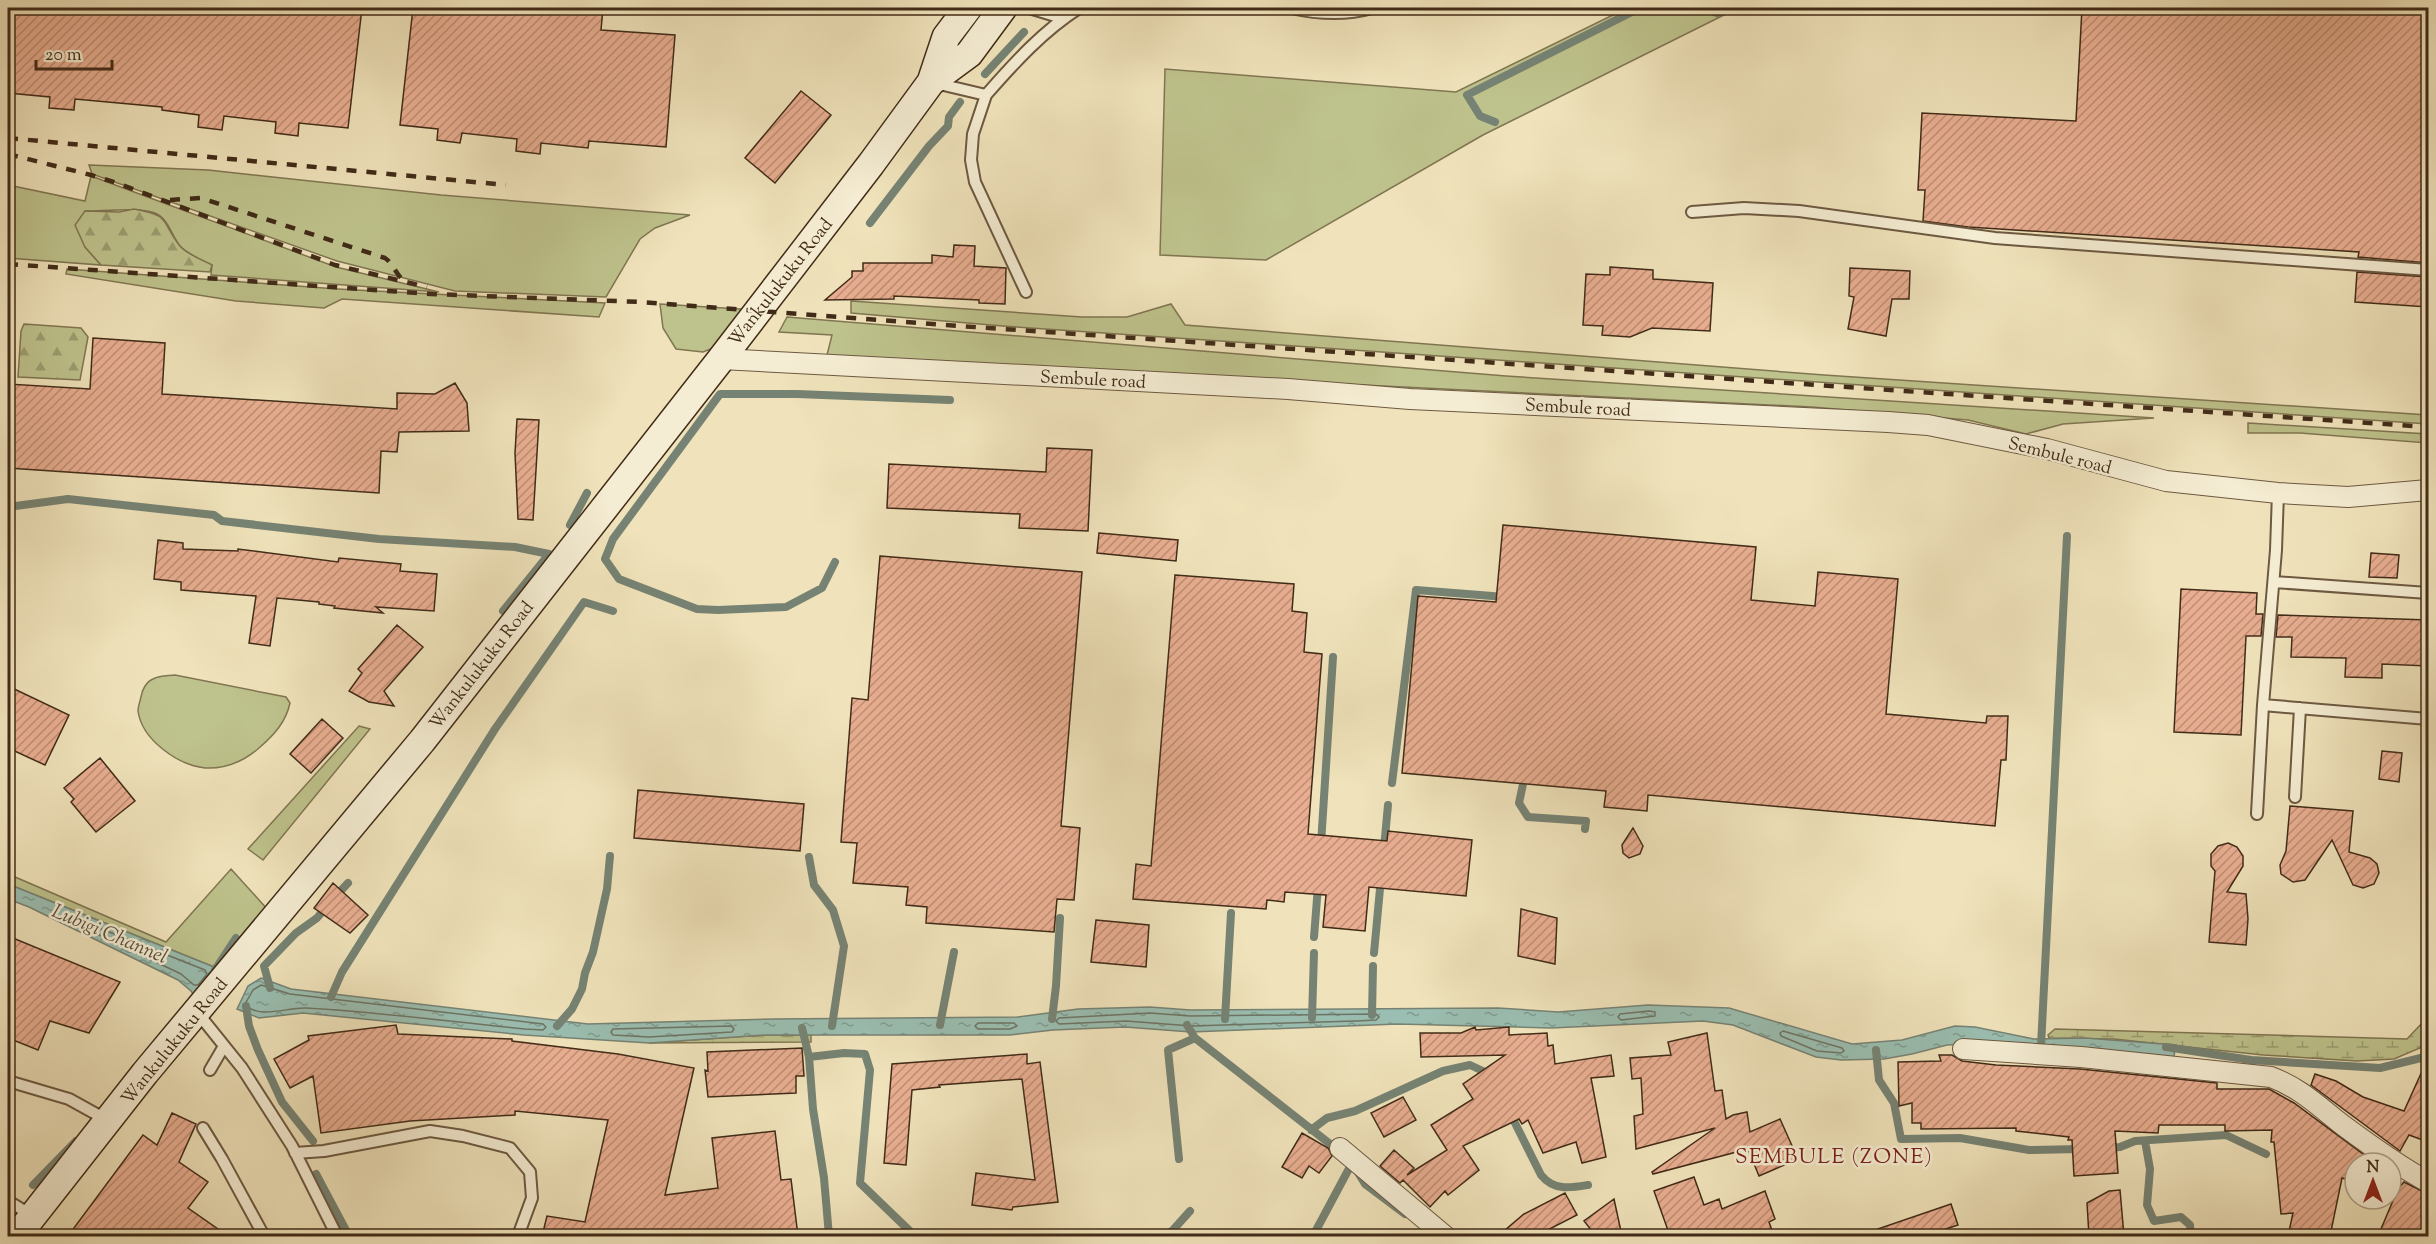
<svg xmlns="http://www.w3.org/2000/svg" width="2436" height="1244" font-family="'Sorts Mill Goudy',serif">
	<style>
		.grass { fill: #bec28c; stroke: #807652; stroke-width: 1.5 }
		.forest { fill: url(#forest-firs); stroke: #807652; stroke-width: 1.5 }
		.wetland { fill: url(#wetland-marsh); stroke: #807652; stroke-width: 1.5 }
		.water { fill: url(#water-ripples); stroke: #768374; stroke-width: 1.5 }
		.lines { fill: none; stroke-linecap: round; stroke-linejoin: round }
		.shore { stroke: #6e7464; stroke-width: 1.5 }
		.stream { stroke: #768374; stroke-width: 8 }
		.building { fill: url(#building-hatch); stroke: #412b18; stroke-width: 1.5 }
		.service-casing { stroke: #6d5941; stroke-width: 14 }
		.minor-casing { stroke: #6d5941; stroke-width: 22 }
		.secondary-casing { stroke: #412b18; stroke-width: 30 }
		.service { stroke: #f5edd3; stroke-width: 10 }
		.minor { stroke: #f5edd3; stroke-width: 20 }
		.secondary { stroke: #f5edd3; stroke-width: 27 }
		.rail { stroke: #412b18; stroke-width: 4.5; stroke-dasharray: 10 10; stroke-linecap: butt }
		.labels { text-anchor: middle; stroke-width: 5; stroke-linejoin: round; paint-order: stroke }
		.street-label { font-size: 18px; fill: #412b18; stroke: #f5edd3 }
		.water-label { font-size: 20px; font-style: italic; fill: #57503e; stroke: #f5edd3 }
		.quarter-label { font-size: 21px; letter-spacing: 1.5px; fill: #7a1f14; stroke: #f5edd3 }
	</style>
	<defs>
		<pattern id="forest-firs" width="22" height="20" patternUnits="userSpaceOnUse" patternTransform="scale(1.5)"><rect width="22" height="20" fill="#bec28c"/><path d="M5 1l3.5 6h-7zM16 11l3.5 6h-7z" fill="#9c9e71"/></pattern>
		<pattern id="wetland-marsh" width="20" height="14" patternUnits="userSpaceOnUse" patternTransform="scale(1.5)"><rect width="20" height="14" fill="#bec28c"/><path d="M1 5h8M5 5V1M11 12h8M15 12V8" fill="none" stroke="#9c9e71"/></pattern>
		<pattern id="water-ripples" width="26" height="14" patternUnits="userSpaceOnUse" patternTransform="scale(1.5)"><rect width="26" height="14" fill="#9abeb1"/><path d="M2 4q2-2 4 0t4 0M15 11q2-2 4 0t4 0" fill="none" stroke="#7f9b8f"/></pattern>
		<pattern id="building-hatch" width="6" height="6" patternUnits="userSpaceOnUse" patternTransform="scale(1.5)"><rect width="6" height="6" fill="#e9ae91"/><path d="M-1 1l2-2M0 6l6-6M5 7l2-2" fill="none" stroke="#be8e75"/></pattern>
	</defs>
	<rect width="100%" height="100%" fill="#f0e3bb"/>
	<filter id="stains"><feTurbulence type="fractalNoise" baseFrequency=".00333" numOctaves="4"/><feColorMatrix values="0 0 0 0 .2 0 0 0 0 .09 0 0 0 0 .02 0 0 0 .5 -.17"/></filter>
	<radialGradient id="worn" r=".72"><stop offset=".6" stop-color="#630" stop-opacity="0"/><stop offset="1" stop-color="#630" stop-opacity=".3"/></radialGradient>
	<path class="grass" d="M1627,8h111l-255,127 -217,125 -106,-5 5,-186 291,23z
		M89,165l119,5 233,25 249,20 -35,13 -15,11 -34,58 -151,-6 -118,-30 -245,-87z
		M91,176l245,91 103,25 -228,-17 1,-10c-10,-5 -25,-11 -32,-19 -9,-11 -11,-27 -25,-33 -16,-6 -51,-2 -70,-2v36l16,18 -93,-7v-73l77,16z
		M67,269l270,20 268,14 -6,14 -257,-18 -18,9 -88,-7 -170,-27z
		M851,301l231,16h45l44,-13 14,21 639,50 604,40v9l-1425,-98 -152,-13z
		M660,304l112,7 -46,32 -23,9 -27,-3 -13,-21z
		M787,317l719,59 648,42 -91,6 -37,10 -58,-14 -156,-13 -986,-48 6,-24 -53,-3z
		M2248,423l180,11v9l-128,-10h-52z
		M175,675l111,22 4,6c-4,19 -16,32 -31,45 -15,13 -34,21 -54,20 -27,-3 -63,-28 -67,-57 0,-4 2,-10 3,-14 1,-7 5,-15 12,-18 7,-4 14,-3 22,-4z
		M359,726l11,3 -107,131 -15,-11z
		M231,869l37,41 -49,59 -211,-85v-10l158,68z"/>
	<path class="forest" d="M134,209c38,7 26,11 45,36 7,9 23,15 33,20l-2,7 -109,-7 -16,-18 -10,-22 10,-14 34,1z
		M24,324l57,4 7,9 -8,43 -62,-3 3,-46z"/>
	<path class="wetland" d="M2428,1012v26l-8,10 -26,11 -37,2 -94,-6 -149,-16 -65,-1 -1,-3 7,-6 352,10 16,-17z
		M765,1035h46v7l-162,1z"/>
	<path class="water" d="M8,884l211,85 -24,28 -4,-6 -13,-11 -149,-73 -21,-8z
		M261,978l30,11 297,35 187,-5 243,-2 60,-8 72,-2 40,3 308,-2 60,4 90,-7 81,3 123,36 50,-4 53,-14 20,1 59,12 51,-1 91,7 -3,16 -203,-17 -23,1 -35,9 -28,5 -43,1 -25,-3 -83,-32 -30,-4 -152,7 -153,-4 -207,8 -66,-5 -72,3 -43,5h-245l-116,8 -125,-8 -221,-22 -44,5 -22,-9 11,-23z"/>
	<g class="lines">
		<path class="shore" d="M89,924l116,46 2,4 -9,11h-4l-13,-11 -94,-45 -1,-4z
			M261,985l29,9 253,30 3,3 -3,3 -18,-1c-73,-7 -146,-17 -219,-21 -18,-1 -48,12 -61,-4l8,-14z
			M1649,1011l6,1v4l-34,4 -3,-3 2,-3z
			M1150,1013l40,3 186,-2 3,3 -3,3 -20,1 -164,5 -66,-5 -67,3 -3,-3 3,-3z
			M978,1023h36l3,3 -7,3h-32l-3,-3z
			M731,1026l3,3 -2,3 -83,5 -36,-2 -2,-3 2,-3z
			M1783,1031l59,17 2,3 -3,2 -24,-2 -36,-15 -1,-3z"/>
		<path class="stream" d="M1706,8l11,5
			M985,74l39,-42
			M1495,122l-15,-6 -13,-21 173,-87
			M870,223l59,-77 19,-20 1,-9 11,-15
			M8,507l60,-8 146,16 8,6 157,18 136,8 34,7 -46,57
			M570,525l17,-32
			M835,562l-13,26 -36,19 -68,3 -21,-1 -78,-30 -14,-20 8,-20 107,-145h77l153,6
			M1392,783l24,-193 89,7
			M1523,784l-4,19 9,14 58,4 -1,8
			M1321,844l12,-187
			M1384,848l4,-43
			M809,857l5,28 19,25 11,36 -12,80
			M335,897l13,-14
			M1314,937l4,-51
			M1374,953l7,-75
			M215,970l21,-32
			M270,988l-6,-22 32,-33 21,-15 10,-12
			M331,997l11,-25 153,-243 89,-127 29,9
			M246,1006l3,20 9,24 24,52 31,39
			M1372,1015l1,-49
			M1312,1018l2,-65
			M1052,1019l4,-33 4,-68
			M1225,1019l6,-106
			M940,1025l14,-73
			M1187,1025l8,13 144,113
			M557,1026l15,-17 10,-20 3,-16 8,-21 14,-63 3,-33
			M802,1028l7,29 4,52 11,69 5,58
			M2041,1046l26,-510
			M2166,1047l85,13 129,8 45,-11 3,-5
			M1876,1050l3,30 15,23 7,36 59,-1 69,12 52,-1
			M809,1057l35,-4 21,1 5,16 -10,113 55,53
			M1510,1113l31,62c13,16 29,13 47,10
			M1311,1130l16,-12 28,-7 88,-40 27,-6 15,7 3,5
			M2145,1141l5,28 -3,36 7,16 27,-4 9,8 1,11
			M2108,1148l12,-1 15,-6 91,-6 40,19
			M1179,1159l-11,-109 27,-12
			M1357,1171l8,13 40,30
			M316,1174l33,62
			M33,1185l43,-44
			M1164,1236l9,-6 17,-19
			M1313,1236l39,-73"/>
	</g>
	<path class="building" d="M8,8h354l-14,120 -49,-5 -1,13 -23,-3 1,-11 -52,-6 -2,14 -24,-3 1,-12 -37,-5v-3l-87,-8 -1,11 -25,-2 1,-11 -42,-4z
		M413,8h190l-2,22 74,5 -9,112 -77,-6 -1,7 -47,-5 -1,11 -24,-3 1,-12 -55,-6 -2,10 -23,-3 1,-11 -38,-4z
		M2082,8h346v255l-70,-6 1,-5 -391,-25 -45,-6 2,-31h-7l4,-77 154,8z
		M801,91l30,24 -56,68 -30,-25z
		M954,245l21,1 -1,20 32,2 -1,36 -26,-1v-3l-85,-4v3l-69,1 27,-23v-6h11v-8h69v-8l21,2z
		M1610,267l43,3v9l60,4 -3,48 -58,-3 -22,9 -28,-2 1,-9 -20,-1 3,-51 24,1z
		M1850,268l60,3 -1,28h-17l-6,37 -38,-7 6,-32 -5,-1z
		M2357,272l71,5v30l-73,-5z
		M93,338l72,5 -3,51 235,15v-16l38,1 20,-11 12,20 2,28 -70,1 -2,20 -16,-1 -2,42 -371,-25v-84l82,5z
		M517,419l22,1 -6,100 -15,-1 -3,-66z
		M1047,448l45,2 -4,81 -69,-3 1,-14 -133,-6 2,-44 157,8z
		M1503,525l253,22 -5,53 64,6 3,-34 80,7 -12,135 100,9 1,-7h21l-2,44h-5l-6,66 -347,-31 -1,16 -43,-4 2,-16 -204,-18 16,-177 78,6z
		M1099,533l79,7 -2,21 -79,-8z
		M158,540l25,3v6l55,2v-2l100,13 1,-4 62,6 -1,7 37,3 -3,37 -58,-4 7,6 -49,-5 1,-2 -16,-2v-2l-42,-4 -7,48 -21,-3 7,-47 -75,-6v-8l-27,-3z
		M2371,553l28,2 -2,23 -28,-1z
		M880,556l202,16 -21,254 19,2 -6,72 -17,-1 -3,33 -128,-9 1,-16 -21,-2 2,-18 -55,-4 4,-40 -16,-1 11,-144 16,2z
		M1175,575l119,9 -2,27 15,2 -3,39 18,2 -14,180 79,7 1,-10 84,9 -6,56 -97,-9 -4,44 -42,-4 3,-32 -41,-3 -1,10 -17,-2 -1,9 -133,-10 3,-35 15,2z
		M2181,589l76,4 -1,21h7l-2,22h-15l-5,99 -67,-3z
		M2278,615l150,5v46l-46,-2v14l-37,-1 1,-19 -55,-1 1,-20h-16z
		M397,625l26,22 -39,44 10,15 -25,-4 -20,-11 13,-18 -4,-4z
		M8,686l61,29 -24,50 -37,-17z
		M322,719l21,19 -32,35 -21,-19z
		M2382,751l20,2 -3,29 -20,-3z
		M100,758l35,43 -39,31 -25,-30 3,-3 -10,-11z
		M638,790l166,14 -4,47 -166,-13z
		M2290,806l63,5 -4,41 21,6 7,6 2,9 -5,11 -11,4 -10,-3 -21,-45 -27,40 -12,2 -12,-8 -1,-9 6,-14z
		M1633,828l10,18 -3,8 -11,4 -6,-5 -1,-8z
		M2228,843l9,4 6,9v10l-16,26 19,2 2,25 -2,26 -37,-3 6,-71 -4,-5v-12l7,-8z
		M333,883l35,32 -18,18 -36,-25z
		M1521,909l36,9 -2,46 -37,-8z
		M1096,920l53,5 -3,42 -55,-5z
		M8,936l112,46 -31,51 -39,-12 -12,29 -30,-12z
		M396,1025l2,9 114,5v2l106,13 76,14 -29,127 53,-7 -6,-50 63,-7 6,49 10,-1 7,57h-256l5,-20 38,6 23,-102 -93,-9v4l-105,6 -89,12 -8,-57 -23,12 -16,-29 35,-19 -1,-4z
		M1475,1027l1,3 33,-3v8l38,-2 1,13 5,-1 2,19 56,-9 3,21 -23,2 15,79 -24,6 -6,-21 -33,11 -15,-33 -6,4 -3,-5 -56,27 16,24 -31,25 -3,-4 -15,16 -27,-27 -3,3 -20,-17 14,-16 20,18 -7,7 40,-25 -16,-25 42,-26 -10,-15 42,-29 -84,2 -1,-24h41z
		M1707,1033l8,58 7,-1 4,29 7,-4 14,-3 3,20 30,-13 18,40 -39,17 -11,-27 -95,25 -1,-2 63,-44 -79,21 -2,-33 9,-2 -2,-36 -9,1 -2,-21 41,-3 -3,-13z
		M802,1048l2,28h-8v17l-88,4 -3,-27 3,1 -1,-19z
		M1027,1054v10l13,-2 18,140 -45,5 -1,3 -40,-5 4,-32 59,7 -13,-101 -83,6 1,2 -28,3 -6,75 -22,-2 8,-99z
		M1939,1055h13l10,6 34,4 84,4 137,14v6h52l25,14 81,60h-20v19l-13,-4 -12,58h-42l5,-23 -12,1 -7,-72h-3l1,-12 -47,1v-6h-66l-1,8 -43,-2 3,42 -44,3 -2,-36h-4l1,-3 -53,-6v-3l-95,1v-6h-9v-20l-13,3 -1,-44 43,-1z
		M2428,1058v84l-19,-7 -9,16 -89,-66 4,-11 21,7 27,16 41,14z
		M1403,1097l13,23 -32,17 -13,-24z
		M172,1113l24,11 -17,38 29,20 -20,26 40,28h-160l75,-101 14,10z
		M1302,1133l26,15 4,8 -13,17 -10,-7 -7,12 -20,-11z
		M1694,1177l10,28 15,-6 3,10 43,-18 10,28 -6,3 5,14h-104l-16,-45z
		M2404,1182l24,12v42h-50l20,-47z
		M2120,1190l4,46h-35l-2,-33 22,-12z
		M1565,1193l12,22 -41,21h-38l26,-22z
		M1614,1199l8,37h-26l-12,-15z
		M1951,1204l7,21 -34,11h-58v-3z"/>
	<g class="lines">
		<g class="service-casing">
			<path id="service" d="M1029,8l33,10
				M1291,8c27,6 53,8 81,0
				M935,83l51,12c28,-32 57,-64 93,-87
				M986,95l-13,39 -2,26 4,22 51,110
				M1692,212l52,-4 55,3 196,27 433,32
				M2278,493l-2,57 -13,155 165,14
				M2274,582l154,11
				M2295,797l5,-89
				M2257,814l6,-109
				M197,1012l45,56 50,78 45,90
				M210,1070l14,-24
				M8,1081l61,18 38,21
				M203,1128l19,31 42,77
				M295,1153l29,-2 106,-20 33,5 47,12 20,24 2,26 -14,38
				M8,1201l25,15"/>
		</g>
		<g class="minor-casing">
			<path id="minor" d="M721,359l567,30 122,10 478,23 40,3 119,24 119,32 112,12 70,4 80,-7
				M1963,1049l118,8 190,20c31,12 47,29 73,49 27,20 55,40 84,56
				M1340,1148l105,88"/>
		</g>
		<g class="secondary-casing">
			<path id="secondary" d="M931,82l38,-28 34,-46
				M17,1236l128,-163 277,-332 299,-382 150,-195 60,-82 15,-45 22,-29"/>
		</g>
		<use href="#service" class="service"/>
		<use href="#minor" class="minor"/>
		<use href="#secondary" class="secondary"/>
		<path class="rail" d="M8,138l498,47
			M8,154l83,21 26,8 218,82 92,22
			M170,200l31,-2 184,60c9,6 11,18 21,24
			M8,264l423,30 210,8 304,23 1483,102"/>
	</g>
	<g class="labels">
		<g class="street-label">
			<text transform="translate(780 282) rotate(-52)" y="6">Wankulukuku Road</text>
			<text transform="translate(1093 379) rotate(3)" y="6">Sembule road</text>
			<text transform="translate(1578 407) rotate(3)" y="6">Sembule road</text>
			<text transform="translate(2060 455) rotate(14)" y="6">Sembule road</text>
			<text transform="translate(481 665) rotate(-52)" y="6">Wankulukuku Road</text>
			<text transform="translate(174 1041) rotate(-51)" y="6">Wankulukuku Road</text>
		</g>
		<g class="water-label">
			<text transform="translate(110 933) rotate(23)" y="7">Lubigi Channel</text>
		</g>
		<g class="quarter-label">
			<text x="1834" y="1163">SEMBULE (ZONE)</text>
		</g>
	</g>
	<rect width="2436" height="1244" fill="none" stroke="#f0e3bb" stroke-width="30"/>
	<rect x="9" y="9" width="2418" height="1226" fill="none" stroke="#412b18" stroke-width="3"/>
	<rect x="15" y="15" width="2406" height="1214" fill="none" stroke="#412b18" stroke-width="1.5"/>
	<g transform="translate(2373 1181)"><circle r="28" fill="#f5edd3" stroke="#ad9f88" stroke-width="1.5"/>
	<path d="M0-4.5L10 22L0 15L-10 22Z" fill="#8f2418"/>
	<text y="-9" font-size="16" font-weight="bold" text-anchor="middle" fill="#412b18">N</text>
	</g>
	<path d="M36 60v9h76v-9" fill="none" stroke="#412b18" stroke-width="3"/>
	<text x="45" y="60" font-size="18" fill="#412b18" stroke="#f5edd3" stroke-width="4.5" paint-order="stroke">20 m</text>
	<rect width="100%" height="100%" filter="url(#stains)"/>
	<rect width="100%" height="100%" fill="url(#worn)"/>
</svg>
